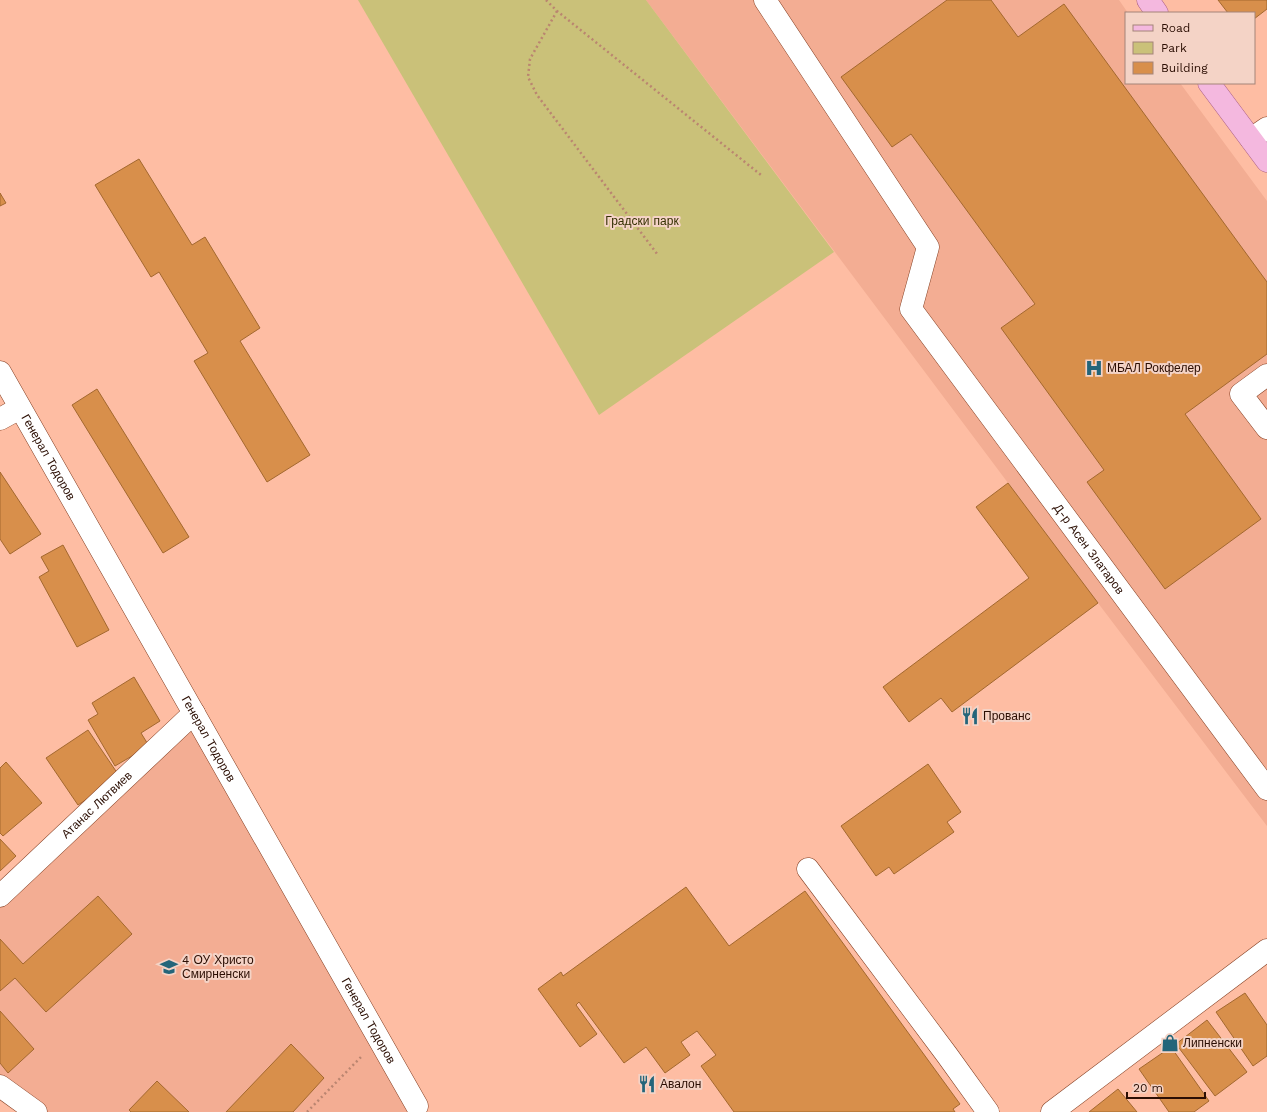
<svg xmlns="http://www.w3.org/2000/svg" width="1267" height="1112" font-family="'Work Sans',sans-serif">
	<style>
		.built { fill: #f3ad93 }
		.green { fill: #cac179 }
		.building { fill: #d88f4b; stroke: #a3682f }
		.lines { fill: none; stroke-linecap: round; stroke-linejoin: round }
		.street-casing { stroke: #843e21; stroke-width: 23 }
		.secondary-casing { stroke: #843e21; stroke-width: 23 }
		.primary-casing { stroke: #a95e84; stroke-width: 23 }
		.path { stroke: #ba8570; stroke-width: 2.5; stroke-dasharray: 2 3; stroke-linecap: butt }
		.street { stroke: #fff; stroke-width: 22 }
		.secondary { stroke: #fff; stroke-width: 22 }
		.primary { stroke: #f4b8df; stroke-width: 22 }
		.labels { text-anchor: middle; stroke-width: 4; stroke-linejoin: round; paint-order: stroke }
		.park-label { font-size: 12px; fill: #363104; stroke: #f4d3c6 }
		.poi-label { font-size: 12px; fill: #2b0e03; stroke: #f4d3c6; text-anchor: start }
		.street-label { font-size: 12px; fill: #2b0e03; stroke: #f4d3c6 }
	</style>
	<rect width="100%" height="100%" fill="#febda3"/>
	<path class="built" d="M646,0h473l9,13h-2v70h54l87,118v625l-169,-223z
		M194,713l226,399h-384l-36,-26v-190z"/>
	<path class="green" d="M358,0h288l188,252 -235,163z"/>
	<path class="building" d="M947,0h44l27,37 46,-33 203,278v72l-82,60 76,105 -96,70 -78,-107 17,-12 -103,-142 34,-24 -124,-170 -19,13 -51,-70z
		M1218,0h49v9l-13,10v-6h-26z
		M139,159l53,86 13,-8 55,91 -20,13 70,114 -43,27 -73,-121 14,-8 -49,-81 -8,5 -56,-92z
		M0,193l6,10 -6,3z
		M97,389l92,148 -26,16 -91,-148z
		M0,472l41,62 -31,20 -10,-15z
		M1008,483l90,120 -146,109 -11,-14 -32,24 -26,-35 146,-109 -53,-71z
		M63,545l46,85 -32,17 -38,-70 10,-6 -8,-14z
		M134,677l26,44 -19,12 8,13 -34,20 -27,-46 10,-6 -6,-11z
		M88,730l32,47 -42,28 -32,-47z
		M6,762l36,41 -39,33 -3,-3v-65z
		M928,764l33,48 -14,10 7,10 -60,42 -5,-7 -13,9 -35,-50z
		M0,839l16,17 -16,15z
		M686,887l43,59 76,-55 155,213 -7,5 2,3h-221l-33,-46 15,-11 -19,-24 -16,11 9,13 -25,18 -19,-26 -22,16 -45,-61 -3,3 21,29 -17,13 -42,-58 23,-17 2,4z
		M98,896l34,38 -86,78 -31,-34 -15,13v-52l23,25z
		M1245,993l22,32v31l-14,10 -37,-54z
		M0,1011l34,38 -26,24 -8,-10z
		M1207,1020l40,52 -32,24 -39,-52z
		M291,1044l33,34 -31,34h-67z
		M1171,1047l38,54 -15,11h-25l-30,-43z
		M157,1081l32,31h-58l-2,-2z
		M1118,1089l19,23h-48z"/>
	<g class="lines">
		<g class="street-casing">
			<g id="street">
				<path id="s1" d="M765,0l163,247 -17,62 356,480"/>
				<path d="M1251,139l16,-11"/>
				<path id="s2" d="M0,372l417,734"/>
				<path d="M1267,375l-26,19 26,34"/>
				<path d="M0,419l20,-11"/>
				<path d="M808,869l139,186 41,57"/>
				<path id="s3" d="M0,896l194,-183"/>
				<path d="M0,1086l36,26"/>
			</g>
		</g>
		<g class="secondary-casing">
			<path id="secondary" d="M1052,1112l215,-162"/>
		</g>
		<g class="primary-casing">
			<path id="primary" d="M1148,0l9,13
				M1209,83l58,78"/>
		</g>
		<path class="path" d="M546,0l11,11 204,164
			M557,11l-27,48 -2,18 9,18 121,160
			M307,1112l54,-55"/>
		<use href="#street" class="street"/>
		<use href="#secondary" class="secondary"/>
		<use href="#primary" class="primary"/>
	</g>
	<defs>
		<g id="hospital-bare" transform="scale(1.38)"><path d="M-5-5h3v3.5h4V-5h3V5h-3V1.5h-4V5h-3Z" fill="#24657a" stroke="#f4d3c6" stroke-width="2.5" paint-order="stroke"/></g>
		<g id="restaurant-bare" transform="scale(1.38)"><path d="M-5-6h1v4h1v-4h1v4h1v-4h1v5L-1.5 .5V6h-2V.5L-5-1ZM5-6V6H3V1.5H1.5Q1.5-4 5-6Z" fill="#24657a" stroke="#f4d3c6" stroke-width="2.5" paint-order="stroke"/></g>
		<g id="school-bare" transform="scale(1.38)"><path d="M0-5L7-2L0 1L-7-2ZM-4 1L0 2.5L4 1V4Q0 6-4 4Z" fill="#24657a" stroke="#f4d3c6" stroke-width="2.5" paint-order="stroke"/></g>
		<g id="shop-bare" transform="scale(1.38)"><path d="M-5-2.5h2.3a2.7 3.5 0 0 1 5.4 0H5L5.5 6h-11ZM-1.5-2.5h3a1.5 2.3 0 0 0-3 0Z" fill="#24657a" stroke="#f4d3c6" stroke-width="2.5" paint-order="stroke"/></g>
	</defs>
	<g fill-rule="evenodd">
		<use href="#hospital-bare" x="1094" y="368"/>
		<use href="#restaurant-bare" x="970" y="716"/>
		<use href="#school-bare" x="169" y="967"/>
		<use href="#shop-bare" x="1170" y="1043"/>
		<use href="#restaurant-bare" x="647" y="1084"/>
	</g>
	<g class="labels">
		<g class="park-label">
			<text x="642" y="225">Градски парк</text>
		</g>
		<g class="poi-label">
			<text x="1107" y="372">МБАЛ Рокфелер</text>
			<text x="983" y="720">Прованс</text>
			<text x="182" y="964">4 ОУ Христо<tspan x="182" dy="14">Смирненски</tspan></text>
			<text x="1183" y="1047">Липненски</text>
			<text x="660" y="1088">Авалон</text>
		</g>
		<g class="street-label">
			<text dy="4" stroke="none"><textPath href="#s2" startOffset="98">Генерал Тодоров</textPath></text>
			<text dy="4" stroke="none"><textPath href="#s1" startOffset="659">Д-р Асен Златаров</textPath></text>
			<text dy="4" stroke="none"><textPath href="#s2" startOffset="422">Генерал Тодоров</textPath></text>
			<text dy="4" stroke="none"><textPath href="#s3" startOffset="133">Атанас Лютвиев</textPath></text>
			<text dy="4" stroke="none"><textPath href="#s2" startOffset="746">Генерал Тодоров</textPath></text>
		</g>
	</g>
	<rect x="1125" y="12" width="130" height="72" fill="#f4d3c6" stroke="#a48478"/>
	<rect x="1133" y="25" width="20" height="6" fill="#f4b8df" stroke="#a48478"/>
	<text x="1161" y="32" font-size="12" fill="#2b0e03">Road</text>
	<rect x="1133" y="42" width="20" height="12" fill="#cac179" stroke="#a48478"/>
	<text x="1161" y="52" font-size="12" fill="#2b0e03">Park</text>
	<rect x="1133" y="62" width="20" height="12" fill="#d88f4b" stroke="#a48478"/>
	<text x="1161" y="72" font-size="12" fill="#2b0e03">Building</text>
	<path d="M1127 1092v6h78v-6" fill="none" stroke="#2b0e03" stroke-width="2"/>
	<text x="1133" y="1092" font-size="12" fill="#2b0e03" stroke="#f4d3c6" stroke-width="3" paint-order="stroke">20 m</text>
</svg>
